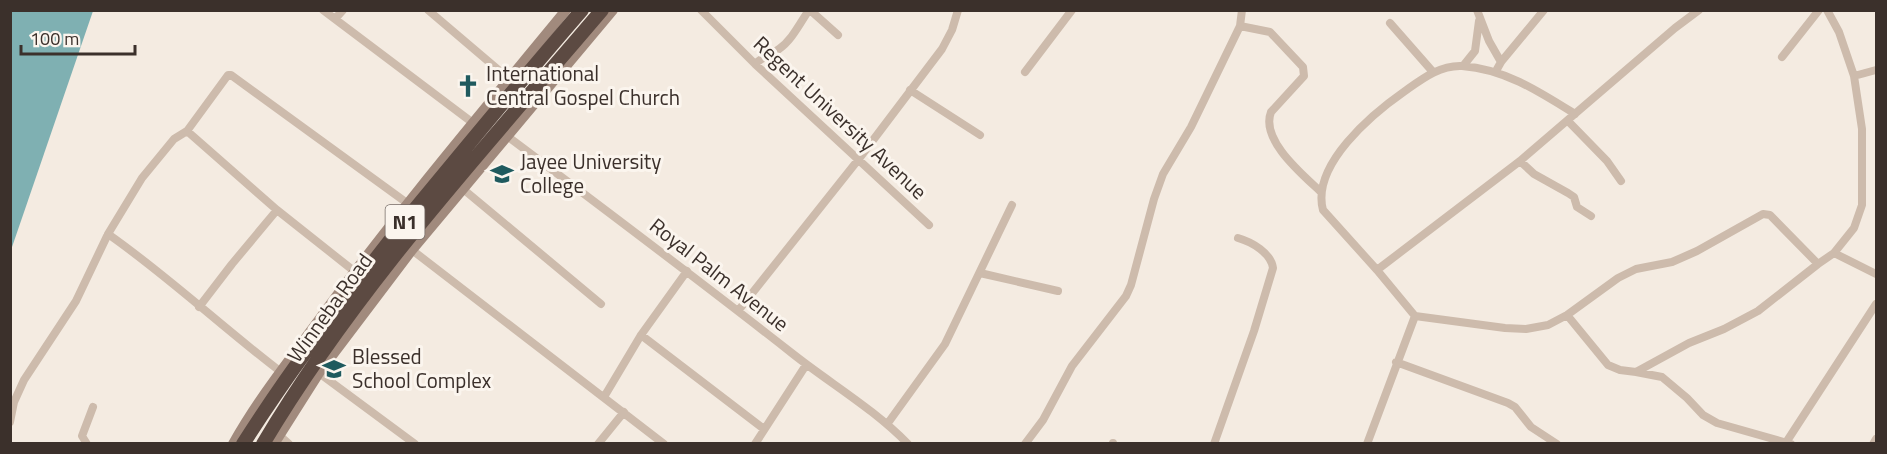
<svg xmlns="http://www.w3.org/2000/svg" width="1887" height="454" font-family="'Titillium Web',sans-serif">
	<style>
		.water { fill: #7fb0b2 }
		.lines { fill: none; stroke-linecap: round; stroke-linejoin: round }
		.street { stroke: #cdbbac; stroke-width: 8 }
		.secondary { stroke: #a18a7d; stroke-width: 10 }
		.highway { stroke: #5c4a42; stroke-width: 14 }
		.labels { text-anchor: middle; stroke-width: 6; stroke-linejoin: round; paint-order: stroke }
		.shield { fill: #fbf5ee; stroke: #756b66; stroke-width: 1.5 }
		.shield-label { font-size: 20px; font-weight: bold; fill: #3b302b }
		.poi-label { font-size: 21px; fill: #3b302b; stroke: #fbf5ee; text-anchor: start }
		.street-label { font-size: 21px; fill: #3b302b; stroke: #fbf5ee }
	</style>
	<rect width="100%" height="100%" fill="#f4ebe1"/>
	<path class="water" d="M11,10l82,1 -82,239 -1,-239z"/>
	<g class="lines">
		<path class="street" d="M323,10l150,113
			M428,10l81,69
			M701,10l54,54 174,161
			M810,10l28,25
			M1477,10l12,31 12,21
			M1699,10l-24,18 -155,133 -143,109 38,46 90,12 21,1 22,-4 19,-10 51,-37 18,-9 36,-7 25,-11 66,-37 7,1 48,49
			M335,19l8,-9
			M1390,23l43,49
			M1240,26l30,6 33,35 1,9 -33,36c-11,28 32,63 50,80
			M1782,57l37,-47
			M755,64c7,-7 16,-9 24,-15 13,-9 21,-26 30,-39
			M1463,66l12,-15 4,-30
			M1496,71l5,-9 43,-52
			M1025,72l47,-62
			M1854,76l22,-6
			M910,90l70,45
			M1568,121l39,40 14,20
			M187,131l90,79 77,61
			M507,136c96,72 192,144 286,218 38,30 81,55 115,90
			M1520,161l14,13 34,19 6,4 3,10 14,9
			M463,189l138,115
			M108,234c60,42 114,93 173,138
			M412,250l252,194
			M1834,253l42,21
			M1377,270l-54,-60c-12,-45 49,-96 82,-119 17,-12 35,-26 57,-25 43,3 78,26 113,48
			M980,273l78,18
			M199,307l33,-43 45,-54
			M738,311l120,-151 84,-111 10,-19 6,-20
			M1567,315l41,50 12,5 16,2 53,-29 35,-14 34,-18 60,-47 16,-11 20,-25 8,-23v-76l-8,-53 -15,-44 -12,-22
			M641,335l123,94
			M1396,362l112,41 7,4 16,20 26,17
			M1636,372l26,5 25,21 16,17 14,8 74,21
			M319,373l96,71
			M604,397l37,-62 46,-64
			M10,422l4,-20 10,-22 52,-79 32,-67 34,-56 32,-39 13,-8 41,-56h3l176,128
			M888,423l57,-79 67,-139
			M279,435l10,9
			M1787,441l89,-137
			M87,444l-5,-8 11,-29
			M598,444l26,-32
			M755,444l51,-79
			M1025,444l18,-24 29,-54 54,-70 5,-11 23,-86 9,-25 28,-47 49,-101 2,-16
			M1113,444v-1
			M1214,444l40,-113 19,-63c-2,-15 -21,-26 -35,-30
			M1367,444l48,-128
			M1873,444l3,-5"/>
		<path class="secondary" d="M233,444c25,-45 58,-86 88,-127 77,-106 162,-206 245,-307
			M274,444l45,-71 93,-123 201,-240"/>
		<path class="highway" d="M243,444c52,-82 111,-159 172,-235 55,-67 110,-133 167,-199
			M263,444c93,-157 221,-295 339,-434"/>
	</g>
	<defs>
		<g id="church-bare" transform="scale(1.8)"><path d="M-1.2-6h2.4v3.5h3.3v2.4h-3.3V6h-2.4V-.1h-3.3v-2.4h3.3Z" fill="#1f5a5e" stroke="#fbf5ee" stroke-width="2.5" paint-order="stroke"/></g>
		<g id="school-bare" transform="scale(1.8)"><path d="M0-5L7-2L0 1L-7-2ZM-4 1L0 2.5L4 1V4Q0 6-4 4Z" fill="#1f5a5e" stroke="#fbf5ee" stroke-width="2.5" paint-order="stroke"/></g>
	</defs>
	<g fill-rule="evenodd">
		<use href="#church-bare" x="468" y="86"/>
		<use href="#school-bare" x="502" y="174"/>
		<use href="#school-bare" x="334" y="369"/>
	</g>
	<g class="labels">
		<rect class="shield" x="385.5" y="205" width="39" height="34" rx="4.5"/>
		<g class="shield-label">
			<text x="405" y="229">N1</text>
		</g>
		<g class="poi-label">
			<text x="486" y="81">International<tspan x="486" dy="24">Central Gospel Church</tspan></text>
			<text x="520" y="169">Jayee University<tspan x="520" dy="24">College</tspan></text>
			<text x="352" y="364">Blessed<tspan x="352" dy="24">School Complex</tspan></text>
		</g>
		<g class="street-label">
			<text transform="translate(840 118) rotate(43)" y="7">Regent University Avenue</text>
			<text transform="translate(719 275) rotate(38)" y="7">Royal Palm Avenue</text>
			<text transform="translate(330 308) rotate(-54)" y="7">Winneba Road</text>
		</g>
	</g>
	<rect width="1887" height="454" fill="none" stroke="#3b302b" stroke-width="24"/>
	<path d="M21 45v9h114v-9" fill="none" stroke="#3b302b" stroke-width="3"/>
	<text x="30" y="45" font-size="18" fill="#3b302b" stroke="#fbf5ee" stroke-width="4.5" paint-order="stroke">100 m</text>
</svg>
